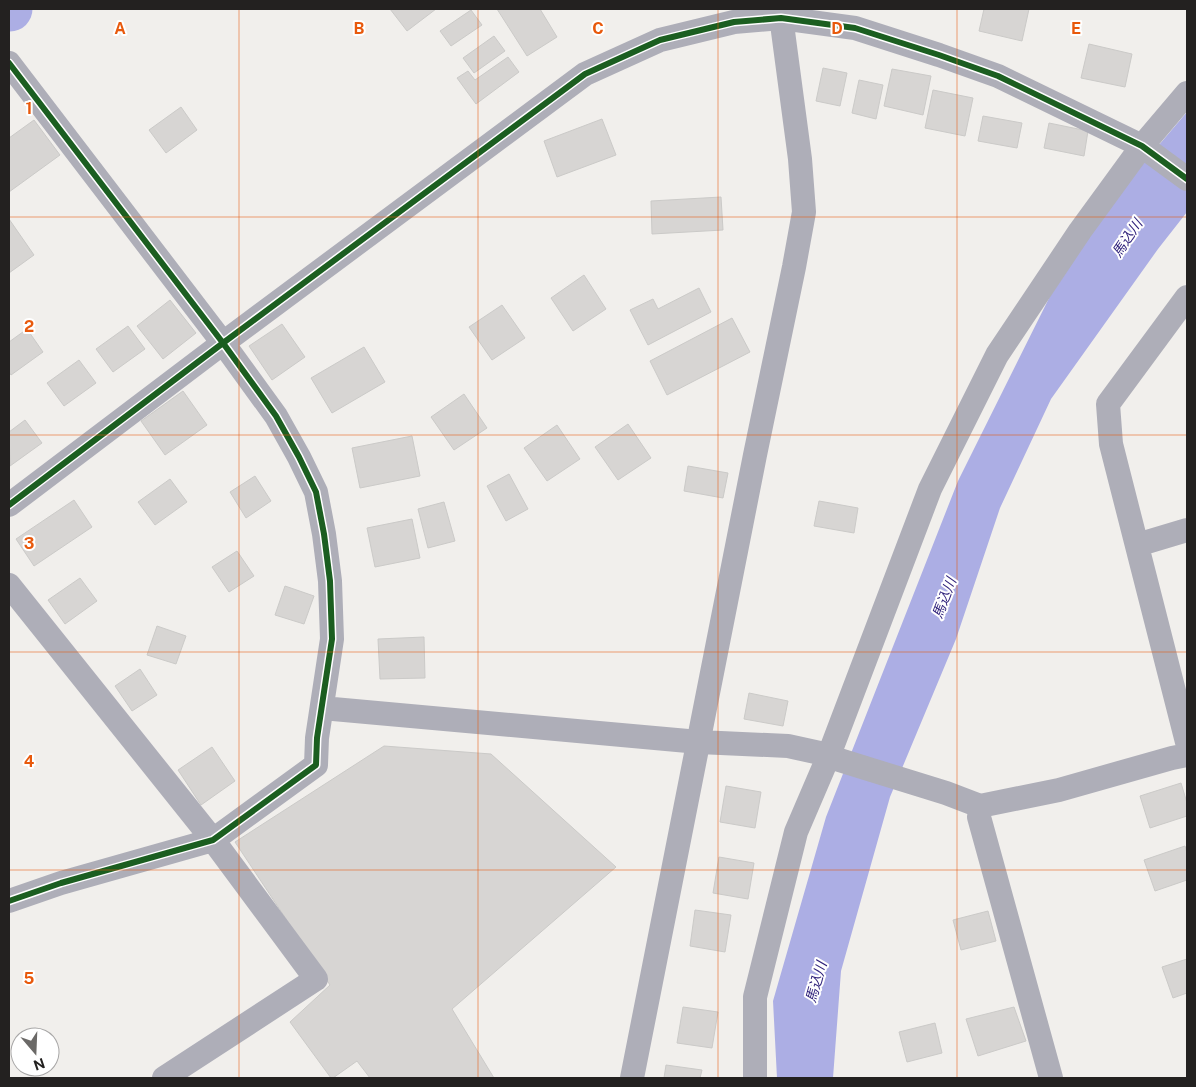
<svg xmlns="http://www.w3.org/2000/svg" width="1196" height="1087" font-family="'Public Sans','Noto Sans JP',sans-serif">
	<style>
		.water { fill: #acaee4 }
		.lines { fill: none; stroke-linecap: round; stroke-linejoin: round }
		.river { stroke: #acaee4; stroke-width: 45 }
		.building { fill: #d7d5d3; stroke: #cbcac8 }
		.minor { stroke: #aeaeb8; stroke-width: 24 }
		.cycleway-casing { stroke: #fff; stroke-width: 9 }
		.cycleway { stroke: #1b5e20; stroke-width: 6 }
		.grid { fill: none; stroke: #e8590c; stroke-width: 1; stroke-opacity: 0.55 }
		.labels { text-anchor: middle; stroke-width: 4; stroke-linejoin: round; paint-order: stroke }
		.water-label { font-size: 14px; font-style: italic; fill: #2b1d78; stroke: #fff }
		.grid-label { font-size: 16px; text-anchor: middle; font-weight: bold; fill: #e8590c; stroke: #fff; stroke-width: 4; stroke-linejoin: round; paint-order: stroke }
	</style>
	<rect width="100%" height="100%" fill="#f1efec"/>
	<path class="water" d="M1187,112v100l-29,37 -107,150 -51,109 -44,131 -66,158 -49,174 -8,107h-56l-4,-77 53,-184 132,-336 120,-241z"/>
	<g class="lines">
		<path class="river" d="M9,9h1"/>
	</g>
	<path class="building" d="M390,9h46l-29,22z
		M497,9h43l17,28 -30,19z
		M984,9h45l-7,32 -43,-10z
		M471,10l11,15 -31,21 -11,-15z
		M494,36l11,15 -31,22 -11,-15z
		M1089,44l43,10 -7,33 -44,-9z
		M508,57l11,15 -43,32 -19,-26 11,-7 7,9z
		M823,68l24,5 -7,33 -24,-5z
		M892,69l39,7 -8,39 -39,-9z
		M859,80l24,5 -7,34 -24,-6z
		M933,90l40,8 -8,38 -40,-8z
		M181,107l16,23 -31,23 -17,-23z
		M983,116l39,7 -5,25 -39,-7z
		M602,119l14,36 -59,22 -13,-36z
		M34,120l26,35 -51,37v-54z
		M1049,123l39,8 -4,25 -40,-8z
		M721,197l2,33 -71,4 -1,-33z
		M9,219l25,36 -25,18z
		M584,275l22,34 -33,22 -22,-33z
		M699,288l12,24 -63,33 -18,-35 23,-11 5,10z
		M170,300l26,33 -33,26 -26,-33z
		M502,305l23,33 -33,22 -23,-33z
		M732,318l18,34 -83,43 -17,-34z
		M282,324l23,33 -33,23 -23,-34z
		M128,326l17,23 -32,23 -17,-23z
		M27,329l16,23 -32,23 -2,-3v-30z
		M364,347l21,35 -53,31 -21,-35z
		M79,360l17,23 -32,23 -17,-23z
		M183,391l24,34 -42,30 -24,-34z
		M464,394l23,34 -33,22 -23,-33z
		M25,420l17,23 -32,23 -1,-34z
		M628,424l23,34 -33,22 -23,-33z
		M557,425l23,34 -33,22 -23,-33z
		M412,436l8,40 -60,12 -8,-40z
		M688,466l40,7 -5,25 -39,-7z
		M509,474l19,35 -22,12 -19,-35z
		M255,476l16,25 -25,17 -16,-26z
		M170,479l17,23 -32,23 -17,-23z
		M74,500l18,27 -58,39 -18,-27z
		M819,501l39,7 -4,25 -40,-7z
		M444,502l11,39 -27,7 -10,-39z
		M412,519l8,39 -45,9 -8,-39z
		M237,551l17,25 -25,16 -17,-25z
		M80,578l17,23 -32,23 -17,-24z
		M285,586l29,10 -10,28 -29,-9z
		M157,626l29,10 -10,28 -29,-9z
		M424,637l1,41 -45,1 -2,-40z
		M140,669l17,26 -25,16 -17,-25z
		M749,693l39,8 -5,25 -39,-7z
		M384,746l107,8 125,113 -164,142 42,69h-124l-13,-17 -24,17h-2l-41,-56 40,-37 -95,-143z
		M212,747l23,34 -34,24 -23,-35z
		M1181,783l6,20v13l-37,12 -10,-32z
		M726,786l35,6 -6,36 -35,-6z
		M1185,846l2,7v27l-32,11 -11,-31z
		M719,857l35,6 -6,36 -35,-6z
		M695,910l36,5 -6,37 -35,-6z
		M988,911l8,30 -35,9 -8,-30z
		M1187,959v34l-14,5 -11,-31z
		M683,1007l35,5 -6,36 -35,-5z
		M1014,1007l12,34 -48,15 -12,-37z
		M935,1023l7,30 -35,9 -8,-30z
		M666,1065l36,5 -2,8h-36z"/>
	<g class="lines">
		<path class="minor" d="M9,63l214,280 53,73 23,41 17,35 8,42 6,47 2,58 -15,99 -1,27 -103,75 -152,43 -52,18
			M1187,297l-79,107 3,40 76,298
			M9,505l214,-162 362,-269 75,-34 74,-18 47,-4 74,10 84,27 59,21 144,70 45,33
			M1137,545l50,-15
			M9,585l204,255 103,139 -152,99
			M322,708l377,34 89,4 41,9 4,3 113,35 34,13 79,-16 113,-32 15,-3
			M980,806l-1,11 72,261
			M632,1078l123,-623 39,-188 10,-55 -4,-53 -20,-150
			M755,1078v-81l41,-165 33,-77 101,-266 67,-134 83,-124 62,-85 45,-53"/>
		<g class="cycleway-casing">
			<path id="cycleway" d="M9,63l214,280 53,73 23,41 17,35 8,42 6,47 2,58 -15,99 -1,27 -103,75 -152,43 -52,18
				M9,505l214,-162 362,-269 75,-34 74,-18 47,-4 74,10 84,27 59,21 144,70 45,33"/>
		</g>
		<use href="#cycleway" class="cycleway"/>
	</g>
	<path class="grid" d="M239,9v1069M478,9v1069M718,9v1069M957,9v1069M9,217h1178M9,435h1178M9,652h1178M9,870h1178"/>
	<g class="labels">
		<g class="water-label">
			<text transform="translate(1127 238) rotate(-56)" y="5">馬込川</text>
			<text transform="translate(944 598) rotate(-69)" y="5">馬込川</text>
			<text transform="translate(816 982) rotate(-74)" y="5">馬込川</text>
		</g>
	</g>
	<g class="grid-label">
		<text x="120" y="34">A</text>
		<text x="359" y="34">B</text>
		<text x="598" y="34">C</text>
		<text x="837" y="34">D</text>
		<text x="1076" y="34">E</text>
		<text x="29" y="114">1</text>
		<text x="29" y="332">2</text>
		<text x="29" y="549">3</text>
		<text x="29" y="767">4</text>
		<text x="29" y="984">5</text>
	</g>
	<rect width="1196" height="1087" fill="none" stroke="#232120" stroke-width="20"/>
	<g transform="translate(35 1052) rotate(161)"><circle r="24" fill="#ffffff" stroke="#a7a6a6"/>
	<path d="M0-4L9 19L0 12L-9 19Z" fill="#6b6967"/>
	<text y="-8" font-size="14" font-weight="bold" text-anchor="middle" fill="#232120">N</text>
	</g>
</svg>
